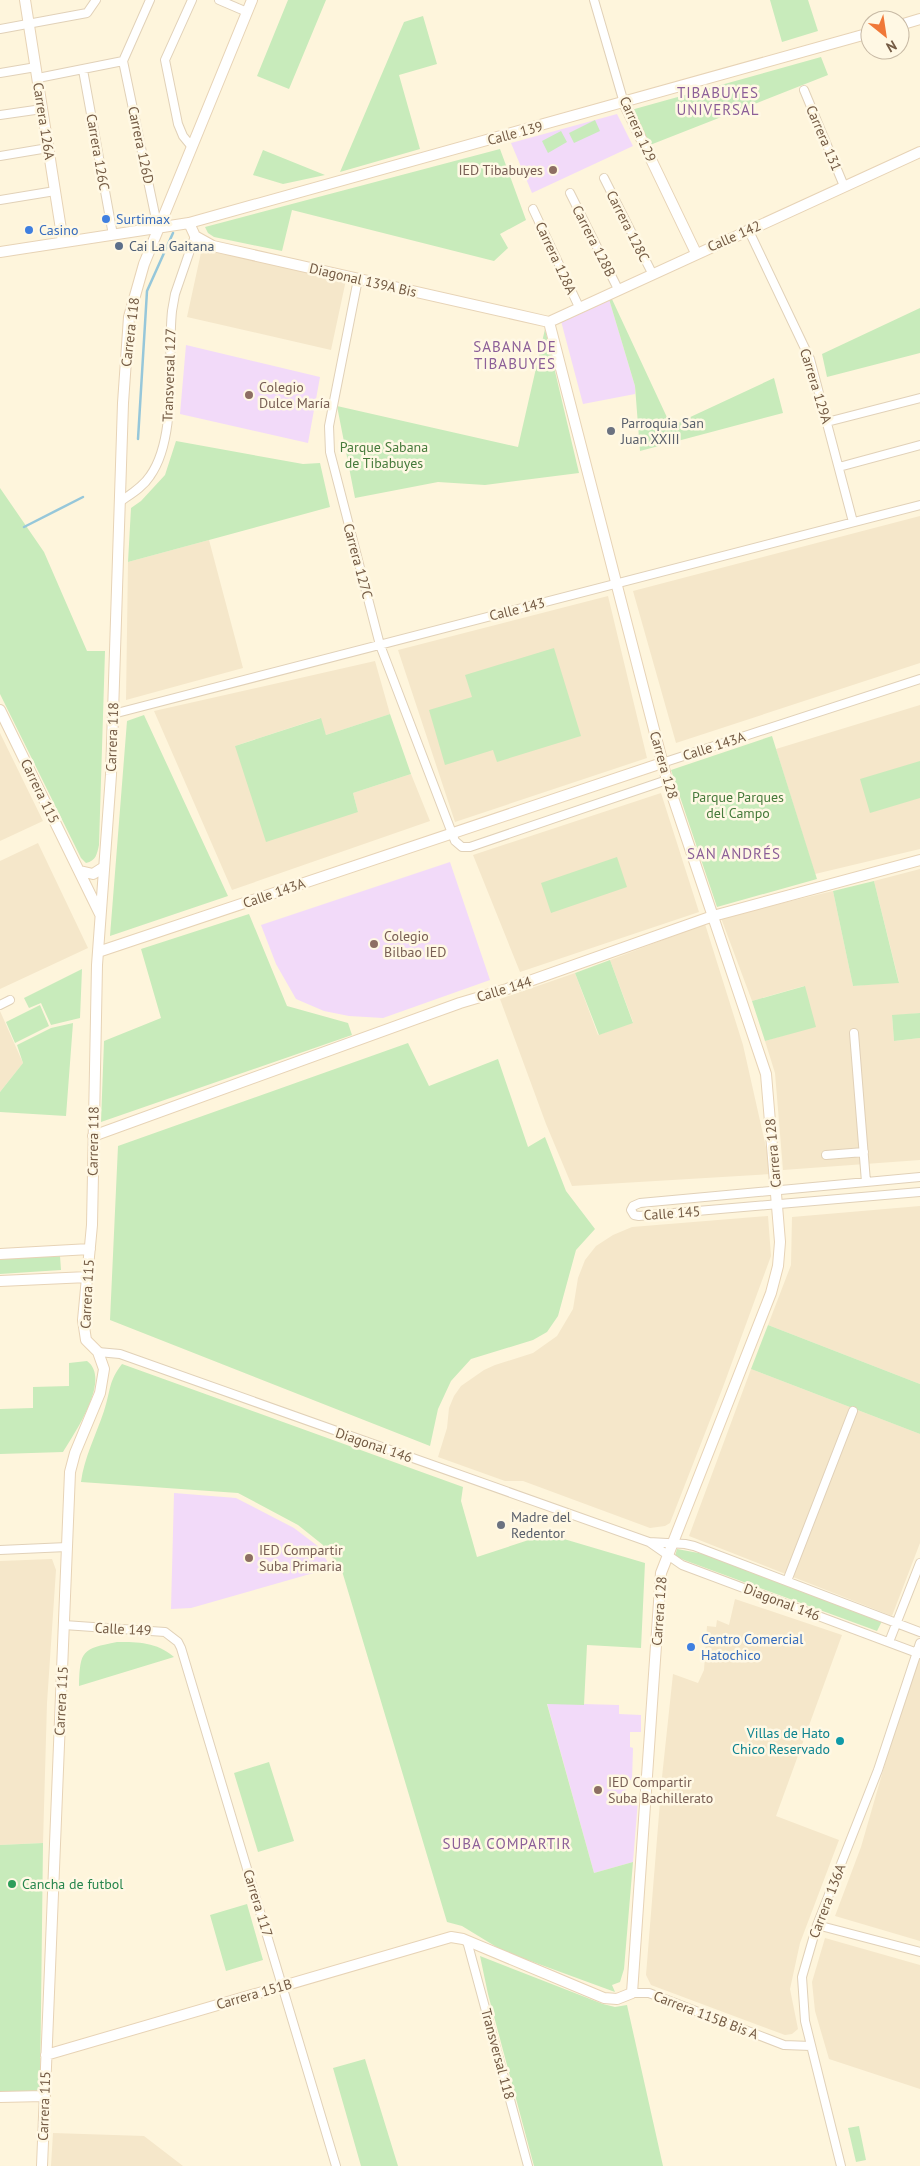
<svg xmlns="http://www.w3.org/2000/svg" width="920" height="2166" font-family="'PT Sans',sans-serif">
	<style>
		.residential { fill: #f5e7ca }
		.education { fill: #f2daf9 }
		.green { fill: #c8ebbb }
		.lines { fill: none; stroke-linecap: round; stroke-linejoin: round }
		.stream { stroke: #96c7da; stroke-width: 2.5 }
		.street-casing { stroke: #e1d1b8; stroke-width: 10 }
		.secondary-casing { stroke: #e7d3b6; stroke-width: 12 }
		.street { stroke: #fff; stroke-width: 8 }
		.secondary { stroke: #fff; stroke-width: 10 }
		.education-dot { fill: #8d6e63; stroke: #fff8e4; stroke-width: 2 }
		.shop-dot { fill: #3f7fe0; stroke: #fff8e4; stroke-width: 2 }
		.service-dot { fill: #5c6f8a; stroke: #fff8e4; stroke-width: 2 }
		.worship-dot { fill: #6b7280; stroke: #fff8e4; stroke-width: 2 }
		.culture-dot { fill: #0f9aa8; stroke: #fff8e4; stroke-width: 2 }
		.leisure-dot { fill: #2e9e5b; stroke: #fff8e4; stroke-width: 2 }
		.labels { text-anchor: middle; stroke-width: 5; stroke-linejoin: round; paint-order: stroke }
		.street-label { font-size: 14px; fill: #745b44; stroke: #fff8e4 }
		.education-label { font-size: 14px; fill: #785e54; stroke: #fff8e4; text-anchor: start }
		.shop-label { font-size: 14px; fill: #366cbe; stroke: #fff8e4; text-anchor: start }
		.service-label { font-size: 14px; fill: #4e5e75; stroke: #fff8e4; text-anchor: start }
		.worship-label { font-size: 14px; fill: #5b616d; stroke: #fff8e4; text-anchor: start }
		.park-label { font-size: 14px; fill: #467a3b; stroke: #fff8e4 }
		.culture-label { font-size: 14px; fill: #0d838f; stroke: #fff8e4; text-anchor: end }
		.leisure-label { font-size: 14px; fill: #27864d; stroke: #fff8e4; text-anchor: start }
		.neighbourhood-label { font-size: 15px; letter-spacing: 1px; fill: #8c5f98; stroke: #fff8e4 }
	</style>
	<rect width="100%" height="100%" fill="#fef5dc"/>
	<path class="residential" d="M202,248l144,32 -15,70 -144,-33z
		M920,516v147l-244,80 -43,-152z
		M209,540l34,128 -117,32 2,-138z
		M608,596l39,162 -192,64 -57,-172z
		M375,661l15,53 -64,21 -6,-17 -85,28 123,66 -5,-19 58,-19 19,47 -198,69 -78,-179z
		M920,705v144l-105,25 -39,-125z
		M0,733l43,88 -43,20z
		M661,793l38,119 -179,60 -47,-117z
		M38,843l50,105 -88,41v-128z
		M920,869v144l-28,3 2,25 26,-3v122l-137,10 -8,-97 -10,-32 50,-15 -11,-40 -52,15 -31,-83 112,-27 20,95 46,-4 -25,-101z
		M705,924l38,121 29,129 -200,12 -26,-62 -46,-125 75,-26 23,62 35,-13 -23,-62z
		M0,1011l23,52 -23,29z
		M920,1206v178l-152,-59 23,-60 1,-48z
		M768,1216l3,40 -48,131 -53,136 -5,3 -15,2 -127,-47h-18l-67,-24 9,-29 2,-20 5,-12 7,-10 23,-16 11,-5 38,-12 24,-17 16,-27 5,-31 7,-18 11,-14 17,-11 19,-8z
		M751,1369l169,65v109l-28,73 -203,-80z
		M52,1559l4,11 -9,133 -4,140 -43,2v-284z
		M735,1599l107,36 -66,181 63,24 -39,103 -10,46 8,40 -6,5 -7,1 -134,-50 -5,-10 16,-198 11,-103 25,9 6,-13 3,-44 9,1 1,-7 12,5z
		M917,1653l3,1v287l-85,-25 26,-69z
		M825,1938l95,27v124l-91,-30 -14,-48 -3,-29z
		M53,2133l91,3 39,30h-132z"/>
	<path class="education" d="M617,114l16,32 -101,47 -21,-50z
		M609,299l26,87v8l-52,10 -22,-83z
		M186,345l134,32 -12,66 -128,-29z
		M450,862l40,118 -107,38 -34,-2 -25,-5 -28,-12 -20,-35 -15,-39z
		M174,1493l62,5 58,30 25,19 12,21 -140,40 -20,1z
		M547,1703l72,2v9l22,1v17h-11v15l3,1 -1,32 -6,1 -1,18 13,1 -5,62 -39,11z"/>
	<path class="green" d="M288,0h38l-37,89 -32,-13z
		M770,0h38l10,31 -36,11z
		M423,16l14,48 -38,11 21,74 -80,23 64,-150z
		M821,57l7,18 -178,70 -19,-35z
		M595,120l5,11 -26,12 -5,-10z
		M561,131l6,11 -19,11 -6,-12z
		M500,149l26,71 -26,14 8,14 -14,13 -202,-51 -10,41 -68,-14 -6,-4 -3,-6z
		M263,150l62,25 -42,9 -30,-9z
		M611,297l60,129 103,-48 9,35 -143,38 -5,-65 -26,-87z
		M920,308v45l-93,24 -5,-23z
		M545,329l34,144 -94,12 -47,-3 -83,16 -18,-92 181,41z
		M176,441l127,23 17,-1 10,44 -202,55 3,-54 10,-7 24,-26z
		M0,488l44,64 43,99h18l-6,194c-2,9 -3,16 -13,18l-5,-5 -81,-164z
		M554,648l27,88 -84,26 -4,-12 -48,15 -16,-55 43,-13 -7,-22z
		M390,714l21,60 -58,19 5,19 -92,30 -31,-96 86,-28 5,17z
		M144,715l84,181 -118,40 17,-215z
		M772,736l45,143 -100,28 -46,-137z
		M920,761v37l-50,15 -10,-34z
		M617,857l10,30 -76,26 -10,-30z
		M874,881l25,102 -46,3 -20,-95z
		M249,914l38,92 61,17 4,12 -251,87 3,-81 57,-23 -20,-69z
		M610,960l23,63 -34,12 -24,-62z
		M82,969l-2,49 -29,7 -10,-22 -12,5 -5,-10z
		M805,986l11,41 -51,14 -13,-40z
		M40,1005l9,21 -34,17 -9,-21z
		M920,1013v25l-26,3 -2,-26z
		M73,1023l-7,93 -66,-4v-20l23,-29 -6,-18 34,-17z
		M408,1043l21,43 69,-27 30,88 17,-10 21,54 29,38 -19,21 -18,66 -11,16 -14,8 -62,19 -20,22 -13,28 -8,37 -320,-126 8,-174z
		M60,1256l1,14 -61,4v-15z
		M768,1325l152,59v50l-169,-65z
		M87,1361c25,18 -13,73 -24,91l-63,2v-45l33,-1v-21l36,-1v-23z
		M122,1364l341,123 -2,14 16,56 70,-23 98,29 -4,85 -54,-3 -3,60 -37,-1 47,169 39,-11 -9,107 -4,13 -8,3 3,7 -112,-41 -41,-25 -15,-4 -105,-351 -19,-26 -25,-20 -60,-32 -157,-11c3,-24 15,-47 23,-71 7,-21 4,-29 18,-47z
		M677,1549l27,5 178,67 -5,10 -193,-71 -9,-4z
		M117,1642c22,0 39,0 57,15l-95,29c1,-36 3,-37 38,-44z
		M269,1762l25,79 -36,11 -24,-79z
		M43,1843l-3,248 -40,2v-248z
		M247,1904l16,56 -37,11 -16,-56z
		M480,1956l123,48 12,3 12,-2 36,161h-129l-46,-172z
		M365,2059l33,107h-37l-28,-98z
		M859,2126l7,34 -10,2 -8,-34z"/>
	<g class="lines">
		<path class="stream" d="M138,439l9,-148 26,-58
			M24,527l59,-30"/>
		<g class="street-casing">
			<path id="street" d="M219,0l28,12
				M594,0l30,103
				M0,29l87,-16 9,-13
				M123,61l35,168
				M123,61l27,-61
				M83,70l30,165
				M0,73l36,-6
				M38,78l85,-17
				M804,90l40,96
				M0,115l42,-6
				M192,147l-9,-11 -5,-12 -13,-64 27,-60
				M0,156l48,-8
				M604,178l48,95
				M570,193l48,96
				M0,200l55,-9
				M533,209l46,98
				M748,229l62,130 43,163
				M358,279l-29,147 1,26 50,193 75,196 7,6h8l197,-67
				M827,422l93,-24
				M839,467l81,-22
				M121,501c10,-7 22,-14 29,-25 28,-39 17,-117 22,-165l3,-17 20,-58
				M113,714l807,-209
				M662,763l258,-84
				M0,1005l10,-5
				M854,1033l12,149
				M826,1155l38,-3
				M920,1177l-280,26 -7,3 -2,4 3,5 5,1 281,-24
				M98,1352l22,2 529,188 36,2 9,2 226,86
				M649,1542l33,23 238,89
				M0,1550l67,-3
				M787,1581l66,-170
				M64,1625l101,7 13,10 3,6 155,518
				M889,1642l31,-79
				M817,1925l103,27
				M467,1941l61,225
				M632,1993h17l135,52 27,1
				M841,2166l-36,-145 -3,-44 15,-52 61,-155 42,-127"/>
		</g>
		<g class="secondary-casing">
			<path id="secondary" d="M25,0l38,242
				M900,25l20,-6
				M624,103l72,150
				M189,223l6,13 18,10 336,76
				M0,252l189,-29 681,-190
				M549,322l371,-170
				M0,710l100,204
				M80,871l13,3 11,-7
				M98,952l564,-189
				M93,1136l367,-133 47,-14 206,-73 207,-56
				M0,1254l90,-5
				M0,1281l88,-4
				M46,2055l405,-118 12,2 141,59 13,1 15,-6 29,-420 110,-280 7,-27 2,-24 -14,-168 -99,-294 -118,-458
				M0,2097l44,-1
				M42,2166l28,-694 5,-19 25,-60 4,-24 -6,-17 -12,-12 -3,-20 9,-95 5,-260 14,-190 12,-372 6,-86 15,-53 108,-264"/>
		</g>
		<use href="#street" class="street"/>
		<use href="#secondary" class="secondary"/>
	</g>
	<g class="education-dot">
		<circle cx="553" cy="170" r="5"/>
		<circle cx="249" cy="395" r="5"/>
		<circle cx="374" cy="944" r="5"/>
		<circle cx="249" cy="1558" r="5"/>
		<circle cx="598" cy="1790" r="5"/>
	</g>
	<g class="shop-dot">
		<circle cx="106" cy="219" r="5"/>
		<circle cx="29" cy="230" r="5"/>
		<circle cx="691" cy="1647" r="5"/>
	</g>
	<circle class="service-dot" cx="119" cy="246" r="5"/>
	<g class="worship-dot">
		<circle cx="611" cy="431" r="5"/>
		<circle cx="501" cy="1525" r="5"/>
	</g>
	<circle class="culture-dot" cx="840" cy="1741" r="5"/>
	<circle class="leisure-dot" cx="12" cy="1884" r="5"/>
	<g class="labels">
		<g class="street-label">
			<text transform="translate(44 121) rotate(81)" y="5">Carrera 126A</text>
			<text transform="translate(638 129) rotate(66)" y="5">Carrera 129</text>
			<text transform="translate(515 133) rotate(-15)" y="5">Calle 139</text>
			<text transform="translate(824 138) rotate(67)" y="5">Carrera 131</text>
			<text transform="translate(141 145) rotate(78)" y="5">Carrera 126D</text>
			<text transform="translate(98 152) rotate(80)" y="5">Carrera 126C</text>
			<text transform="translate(628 226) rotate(63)" y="5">Carrera 128C</text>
			<text transform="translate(734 236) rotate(-24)" y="5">Calle 142</text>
			<text transform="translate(594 241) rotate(63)" y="5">Carrera 128B</text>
			<text transform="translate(556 258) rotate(65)" y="5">Carrera 128A</text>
			<text transform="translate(363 280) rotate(13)" y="5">Diagonal 139A Bis</text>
			<text transform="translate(130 332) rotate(-83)" y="5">Carrera 118</text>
			<text transform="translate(169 375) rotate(-88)" y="5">Transversal 127</text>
			<text transform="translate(816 386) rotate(73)" y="5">Carrera 129A</text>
			<text transform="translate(358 561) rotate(75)" y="5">Carrera 127C</text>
			<text transform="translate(517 609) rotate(-14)" y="5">Calle 143</text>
			<text transform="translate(112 737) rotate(-88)" y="5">Carrera 118</text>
			<text transform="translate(714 746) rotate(-18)" y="5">Calle 143A</text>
			<text transform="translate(664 765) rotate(74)" y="5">Carrera 128</text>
			<text transform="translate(40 791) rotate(64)" y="5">Carrera 115</text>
			<text transform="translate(274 893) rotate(-19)" y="5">Calle 143A</text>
			<text transform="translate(504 989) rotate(-17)" y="5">Calle 144</text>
			<text transform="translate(93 1141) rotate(-89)" y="5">Carrera 118</text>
			<text transform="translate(773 1153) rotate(-95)" y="5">Carrera 128</text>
			<text transform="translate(672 1213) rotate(-4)" y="5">Calle 145</text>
			<text transform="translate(87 1294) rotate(-87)" y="5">Carrera 115</text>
			<text transform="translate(374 1445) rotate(19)" y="5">Diagonal 146</text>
			<text transform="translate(782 1602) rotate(21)" y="5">Diagonal 146</text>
			<text transform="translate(659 1611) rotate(-86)" y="5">Carrera 128</text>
			<text transform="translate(123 1629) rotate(3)" y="5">Calle 149</text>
			<text transform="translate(61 1701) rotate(-87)" y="5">Carrera 115</text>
			<text transform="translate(827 1901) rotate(-69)" y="5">Carrera 136A</text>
			<text transform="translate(258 1903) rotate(73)" y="5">Carrera 117</text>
			<text transform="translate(254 1994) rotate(-16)" y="5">Carrera 151B</text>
			<text transform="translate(706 2015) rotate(21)" y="5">Carrera 115B Bis A</text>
			<text transform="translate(498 2054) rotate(75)" y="5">Transversal 118</text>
			<text transform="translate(44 2106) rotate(-88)" y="5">Carrera 115</text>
		</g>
		<g class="education-label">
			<text x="543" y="175" text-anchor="end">IED Tibabuyes</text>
			<text x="259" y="392">Colegio<tspan x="259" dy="16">Dulce María</tspan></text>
			<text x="384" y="941">Colegio<tspan x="384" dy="16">Bilbao IED</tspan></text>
			<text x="259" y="1555">IED Compartir<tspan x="259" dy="16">Suba Primaria</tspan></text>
			<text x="608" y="1787">IED Compartir<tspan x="608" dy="16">Suba Bachillerato</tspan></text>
		</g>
		<g class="shop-label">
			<text x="116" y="224">Surtimax</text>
			<text x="39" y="235">Casino</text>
			<text x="701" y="1644">Centro Comercial<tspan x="701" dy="16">Hatochico</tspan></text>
		</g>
		<g class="service-label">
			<text x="129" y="251">Cai La Gaitana</text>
		</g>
		<g class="worship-label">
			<text x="621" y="428">Parroquia San<tspan x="621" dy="16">Juan XXIII</tspan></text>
			<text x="511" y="1522">Madre del<tspan x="511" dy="16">Redentor</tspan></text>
		</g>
		<g class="park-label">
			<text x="384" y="452">Parque Sabana<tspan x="384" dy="16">de Tibabuyes</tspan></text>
			<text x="738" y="802">Parque Parques<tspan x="738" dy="16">del Campo</tspan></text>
		</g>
		<g class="culture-label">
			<text x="830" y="1738">Villas de Hato<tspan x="830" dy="16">Chico Reservado</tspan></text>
		</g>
		<g class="leisure-label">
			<text x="22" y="1889">Cancha de futbol</text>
		</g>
		<g class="neighbourhood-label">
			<text x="718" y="98">TIBABUYES<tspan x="718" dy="17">UNIVERSAL</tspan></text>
			<text x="515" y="352">SABANA DE<tspan x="515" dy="17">TIBABUYES</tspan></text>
			<text x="734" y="859">SAN ANDRÉS</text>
			<text x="507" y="1849">SUBA COMPARTIR</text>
		</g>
	</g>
	<g transform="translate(885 35) rotate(150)"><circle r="24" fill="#fff8e4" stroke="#c7b9a4"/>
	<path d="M0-4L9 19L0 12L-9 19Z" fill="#f07838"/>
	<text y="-8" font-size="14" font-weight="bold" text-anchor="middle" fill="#745b44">N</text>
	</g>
</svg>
